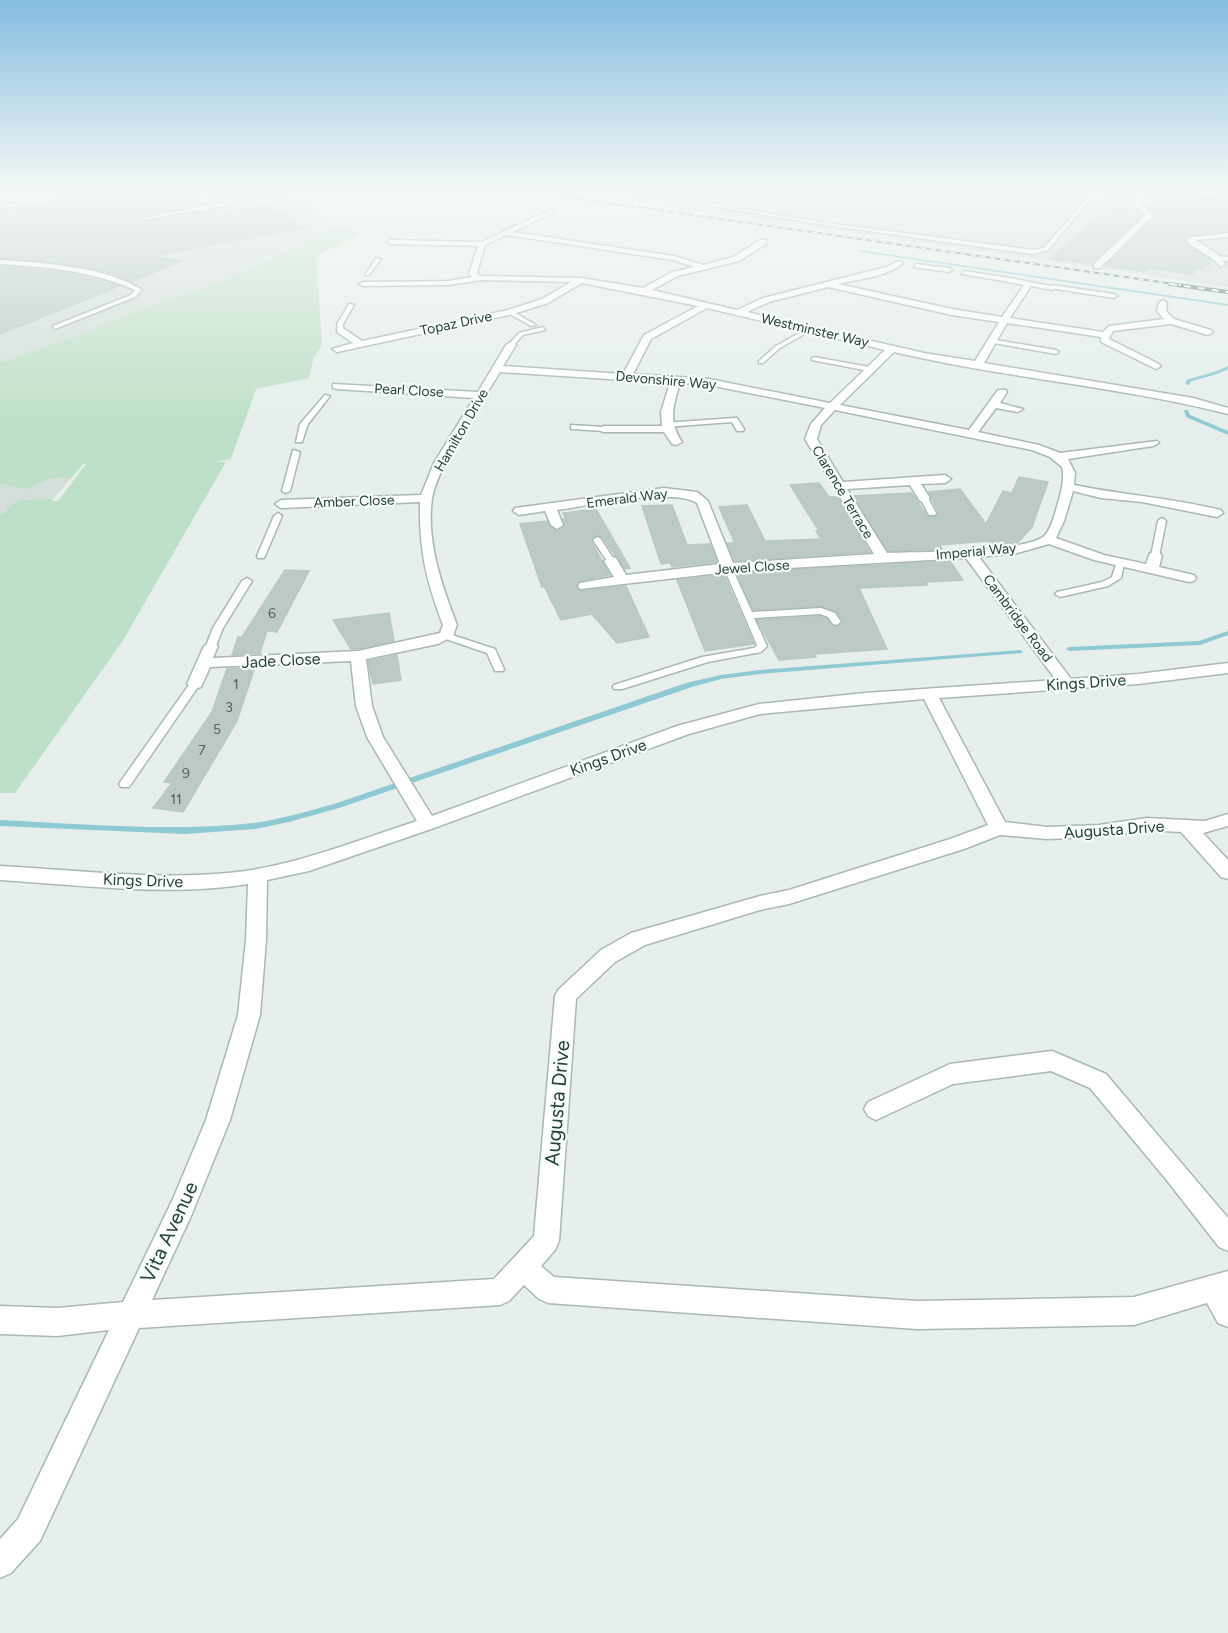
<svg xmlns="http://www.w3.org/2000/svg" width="1228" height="1633" font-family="Figtree,sans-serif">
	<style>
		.built { fill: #d4dfda }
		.green { fill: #bfe0c8 }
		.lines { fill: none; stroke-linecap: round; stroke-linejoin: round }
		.stream { fill: #8ec9d4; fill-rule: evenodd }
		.building { fill: #bbcac4; stroke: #b8c9c2; stroke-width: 1.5 }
		.service-casing { stroke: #a8b8b2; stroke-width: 3 }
		.minor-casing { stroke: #a8b8b2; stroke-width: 3 }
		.service { fill: #fff; fill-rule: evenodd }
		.minor { fill: #fff; fill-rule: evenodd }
		.rail-far1-casing { stroke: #5f7d75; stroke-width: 2 }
		.rail-casing { stroke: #5f7d75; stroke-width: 4 }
		.rail-far1 { stroke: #f7fbf9; stroke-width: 1.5; stroke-dasharray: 5; stroke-linecap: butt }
		.rail { stroke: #f7fbf9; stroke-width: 2; stroke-dasharray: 7; stroke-linecap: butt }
		.labels { text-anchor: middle; stroke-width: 4.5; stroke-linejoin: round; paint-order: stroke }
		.far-street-label { font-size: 14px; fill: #24423a; stroke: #f7fbf9 }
		.number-label { font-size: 14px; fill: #4a645c }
		.street-label { font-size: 16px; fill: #24423a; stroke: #f7fbf9 }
		.near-street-label { font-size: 20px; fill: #24423a; stroke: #f7fbf9 }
	</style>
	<rect width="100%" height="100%" fill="#e6efeb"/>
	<path class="built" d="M103,191h180l11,4 42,32 -96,47 -45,18 -29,7 -166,71v-162z
		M562,191h619l47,6v90z
		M85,462l-32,37 -53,64v-79l10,2z"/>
	<path class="green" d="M336,227l25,7 -45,22 6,89 -8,12 -5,21 -53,11 -25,70 -16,3h11l-104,180 -107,151h-15v-278l7,-3 -1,-4 15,-8 32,-1 -1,2h6l28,-37 -2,-1 -13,15h-19l-27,11 -25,-5v-121l87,-31 79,-33 29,-7 45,-18z"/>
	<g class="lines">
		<path class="stream" d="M860,250l368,54v2l-367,-54z
			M1228,366v3c-12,7 -25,8 -38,13v3l-4,-1v-4l31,-9z
			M1184,410h4l2,5 38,16v4l-42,-18z
			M1228,631v4l-28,10 -131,6 -3,-2 3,-2 130,-6z
			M1020,650l3,2 -1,1 -262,21 -39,5 -29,8 -353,121 -50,14 -34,7 -70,5 -185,-8v-6c84,4 169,12 253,3 27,-3 54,-12 81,-19l352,-121 35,-8 39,-5z"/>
	</g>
	<path class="building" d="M139,191l48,1 13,9 6,-1 4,3 -71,14 -2,3 3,2 79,-13 3,2 46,-5 38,22 -154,28 30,5 -51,21 -20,-9 -37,-8 -74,-7v-47z
		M1159,195l69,5v31l-43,6 3,9 22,14v5l-6,-1v5l-9,-1 -2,6 -46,-6 -1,4 -41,-6 51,-49 -1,-4 -8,-7z
		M1111,207l28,4 4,4 -51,49 -42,-5z
		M0,266l69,7 51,13 -120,48z
		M1019,477l29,5 -16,45 -15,16 -25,3 -4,-5 -49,4 3,4 -54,2 -34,-55 58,-3 15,23 8,1 3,-5 -9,-20 31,-3 26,35 17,-33 9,2z
		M819,483l10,14h8l33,55 -136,9 -7,-18h8l-16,-36 28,-2 18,36 56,-2 -5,-8h3l-29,-46z
		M672,505l15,40 23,-1 7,18 -45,5 -2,-4 -9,1 -19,-58z
		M596,509l34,59 -5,1 -23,-32 -6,-2 -5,6 19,34 -30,6 -4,6 4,4 46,-5 23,51 -32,6 -25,-29 -31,6 -17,-34 -2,1 -22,-63 27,-3 3,6 8,4 7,-5 -2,-7h3l-3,-6z
		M950,561l13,19 -37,2 1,3 -68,3 28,61 -73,5 2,3 -37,3 -22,-40 63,-4 7,3 8,8 7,-3 1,-3 -7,-10 -15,-5 -68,4 -16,-37z
		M285,570l24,1 -32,61 -10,-1 -7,22 -28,2 6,-18h4z
		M724,575l30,69 -49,7 -28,-71z
		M389,613l5,28 -36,8h-7l-18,-29z
		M397,655l4,25 -28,4 -5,-23z
		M255,667l-18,54 -54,91 -30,-4 19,-25 -8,-1 48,-70 15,-43z"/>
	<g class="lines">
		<g class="service-casing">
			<path id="service" d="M103,191h12l-115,17v-2z
				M197,191l16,1 21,12 -93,16 -2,-1 87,-17 -16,-8z
				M621,191h11l194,32 207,27 11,-2 49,-57h4l-49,59 -15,4 -207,-29z
				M1181,192l29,3 5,-3 2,1 -6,4 -32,-3z
				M1216,256l12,1v4l-14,-2z
				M376,258l5,1 -12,16h-4z
				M0,260c43,3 105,6 142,30l-7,7 -80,32 -2,-3 78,-31 4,-5c-43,-19 -88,-23 -135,-26z
				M916,264l33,4 3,2 -3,2 -35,-5z
				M964,271l46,7 3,2 -3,2 -48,-8z
				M1052,285l62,9 3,2 -3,2 -64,-10z
				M349,304l5,1 -11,19v6l-5,1 -1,-7z
				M508,311h4l24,14 -5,1 -23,-13z
				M543,327l2,3 -22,5 -10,11 -5,-1 11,-12z
				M808,328l5,1 -33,19 -17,15h-4v-2l17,-15z
				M990,339l66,11 3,2 -3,2 -68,-12v-2z
				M814,357l55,10 3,2 -3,2 -57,-11v-2z
				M325,395l5,1 -22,28 -6,18h-6l4,-18z
				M734,418h3l7,11 -1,2h-6l-5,-9 -67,5 -4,-2 4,-2z
				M571,425l32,2 4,2 -4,2 -29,-2h-3z
				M293,450l7,2 -10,39 -4,2 -4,-2z
				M921,496h6l9,17 -1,2h-6l-9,-17z
				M278,513l4,3 -17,40 -1,2h-6l-1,-2 17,-40z
				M1162,518l4,3 -7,35 -4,3 -4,-3 7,-35z
				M597,537l3,1 15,23 -1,2h-6l-1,-2 -14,-21z
				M1120,561l4,3 -3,14 -13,8 -48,11 -5,-3 2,-2 45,-10 10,-5 4,-13z
				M728,565l4,3 20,44 69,-4 14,5 6,9 -5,3 -3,-1 -5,-7 -8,-3 -66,4 13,28 -6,6 -53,10 -86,27h-8l-1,-2 1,-2 88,-28 52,-9 3,-3 -33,-77z
				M247,578l5,3 -29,47 -7,18 -5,3 -4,-1 -1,-2 7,-18 29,-47z
				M446,633l49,16 9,20 -1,2h-8l-8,-18 -44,-15 -2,-2z
				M195,681l5,3 -71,103h-8l-2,-3 2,-3 70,-99z"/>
		</g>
		<g class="minor-casing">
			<path id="minor" d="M1143,191h7l-9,9v4l13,11 -54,53h-6v-4l52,-49 -11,-10v-5z
				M1198,191l30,2v4l-27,-4z
				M552,209l2,3 -41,20 161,24 29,9 30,-8 27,-17h6v4l-27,17 -61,15 -26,14 85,20 26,-12 123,-31 13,-6 4,2c-16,14 -44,16 -65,21l114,25 50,8 22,-32 -17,-3 -1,-2 4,-2 46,9 -4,3 -21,-4 -21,32 93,14 6,-6 55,-7 -7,-8 2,-8 4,-3 4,3 -1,8 8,8 37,11 2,2 -5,3 -37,-11 -58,7 -4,8 50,25 2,2 -5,3 -55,-27v-5l-94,-14 -23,40 209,35 35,10v6c-110,-28 -224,-36 -334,-62l-54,53 129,25 29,-40h8l1,2 -7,11 23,6 -5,3 -22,-4 -18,24 61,13 21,8 97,-12 2,2 -6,3 -85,13 7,14 -1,12c49,10 99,13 147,25l2,3 -6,4 -75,-15 -41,-4 -28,-7 -9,30 -8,17 48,17 42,9 4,-11h10l2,3 -3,11 35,8 2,3 -2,3 -5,1 -95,-22 -45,-16 -32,9 -38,4 92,122 67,-5 90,-11v10l-90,11 -199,14 66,124 42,5 52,-2 48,-7 58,3 23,-7v12l-25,7 25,27v19l-7,-2 -40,-45 -34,-2 -48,7 -52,2 -47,-4 -36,14 -175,55 -29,6 -115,35 -30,17 -39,37 -17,242 -4,9 -14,16 13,11 363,24 217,-4 94,-26v56l-10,-4 -11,-20 -73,22 -217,4 -369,-26 -9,-4 -15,-14 -15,16 -9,4 -361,23 -99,213 -29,32 -11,5v-39l18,-20 91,-189 -52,6 -57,-2v-28l57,2 66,-6 50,-103 33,-79 32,-105 8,-75 2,-56c-81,13 -167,1 -248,-4v-14c75,4 153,14 228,7 65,-6 127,-32 189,-52l-50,-84 -11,-31 -5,-45 -141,6 -9,20 -6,2 -8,-5 17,-38 7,-4 7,4 -5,12 145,-7 82,-18 3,-8c-17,-45 -24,-75 -23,-123l-139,6 -6,-4 6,-4 140,-5 13,-32 40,-65 -137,-9 -4,-1v-4l145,8 28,-47 5,-3 5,3 -13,21 120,8 21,-39 54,-29 -116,-23 -34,20 -35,11 -176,38 -5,-3 21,-6 -16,-11v-4h6l19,13 146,-31 34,-11 29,-17 -89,-2 -34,5 -85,1 -4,-2 4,-2 85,-1 24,-4 -3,-4 9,-27 -87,-2 -4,-2 4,-2 90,2zM506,235l167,25 21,7 -22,5 -29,16 -62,-10 -101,-2 -3,-3 8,-28zM828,287l124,28 47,7 -24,39 -51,-8 -177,-41 22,-10zM707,308l178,42 -55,53 -121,-24 -76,-5 18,-35zM500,372l170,11 -9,29 1,14h-59l-5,3 5,3h61l8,12 4,1 6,-3c-14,-21 -9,-36 -2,-59l29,2 116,23 -14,16 -6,15 69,115 -141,9 -25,-62 -11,-9 -33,-4 -149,20 -2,3 6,4 26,-4 6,14 6,4 6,-4 -6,-15c30,-4 116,-23 140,-7l23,61 -94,11 -10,-17 -5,-1 -7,4 10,16 -34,6 -2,3 2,3 157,-18 229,-13 90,122 -191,13 -106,11 -82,22 -245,90 -49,-79 -11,-31 -6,-47 72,-15 15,-8 4,-11c-15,-39 -31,-84 -25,-126 5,-33 49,-96 68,-127zM835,410l197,40 18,7 12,10c3,13 -1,25 -4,36 -3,10 -7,28 -15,34 -20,15 -127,15 -156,16l-40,-64 63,-4 10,16 4,1 6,-4 -9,-14 24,-1 6,-4 -6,-4 -102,7 -26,-43 4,-14zM924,699l64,126 -38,14 -161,51 -29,6 -129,37 -30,17 -43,40 -3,6 -21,240 -40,43 -342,21 39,-84 39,-96 30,-105 6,-75 1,-60 42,-9 125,-43 255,-94 71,-20z
				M1228,233v4l-33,3 24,15 6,10 -4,2 -8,-8 -24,-15 -2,-6z
				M1052,1051l54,23 122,144v33l-9,-4 -54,-69 -75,-90 -39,-17 -98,13 -77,36 -8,-4 -4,-7 4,-7 82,-38z"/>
		</g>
		<use href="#service" class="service"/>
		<use href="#minor" class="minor"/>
		<g class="rail-far1-casing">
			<path id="rail-far1" d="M525,191l656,94"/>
		</g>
		<g class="rail-casing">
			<path id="rail" d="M1170,284l58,8"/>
		</g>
		<use href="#rail-far1" class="rail-far1"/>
		<use href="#rail" class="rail"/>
	</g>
	<linearGradient id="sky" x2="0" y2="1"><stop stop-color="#84bce0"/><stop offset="0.45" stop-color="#f4f8f6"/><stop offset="1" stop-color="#f4f8f6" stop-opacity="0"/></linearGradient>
	<rect width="1228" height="420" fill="url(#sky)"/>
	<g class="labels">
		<g class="far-street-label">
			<text transform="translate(456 323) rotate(-12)" y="5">Topaz Drive</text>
			<text transform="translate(815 330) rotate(13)" y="5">Westminster Way</text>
			<text transform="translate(666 380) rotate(5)" y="5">Devonshire Way</text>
			<text transform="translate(409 390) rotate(3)" y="5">Pearl Close</text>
			<text transform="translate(461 430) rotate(-60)" y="5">Hamilton Drive</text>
			<text transform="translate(843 492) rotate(59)" y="5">Clarence Terrace</text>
			<text transform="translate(627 498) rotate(-7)" y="5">Emerald Way</text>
			<text transform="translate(354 501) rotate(-2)" y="5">Amber Close</text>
			<text transform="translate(976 551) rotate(-5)" y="5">Imperial Way</text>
			<text transform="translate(752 567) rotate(-4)" y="5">Jewel Close</text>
			<text transform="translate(1018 618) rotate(53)" y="5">Cambridge Road</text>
		</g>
		<g class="number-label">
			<text x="272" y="618">6</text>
			<text x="236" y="689">1</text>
			<text x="229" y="712">3</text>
			<text x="217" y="734">5</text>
			<text x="202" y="755">7</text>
			<text x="186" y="778">9</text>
			<text x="176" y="804">11</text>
		</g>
		<g class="street-label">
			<text transform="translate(281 660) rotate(-3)" y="6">Jade Close</text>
			<text transform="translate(1086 682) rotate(-4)" y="6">Kings Drive</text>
			<text transform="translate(608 757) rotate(-20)" y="6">Kings Drive</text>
			<text transform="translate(1114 829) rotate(-4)" y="6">Augusta Drive</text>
			<text transform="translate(143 880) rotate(2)" y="6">Kings Drive</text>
		</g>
		<g class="near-street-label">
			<text transform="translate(557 1103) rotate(-85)" y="7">Augusta Drive</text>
			<text transform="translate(169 1232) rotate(-65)" y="7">Vita Avenue</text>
		</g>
	</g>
</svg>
